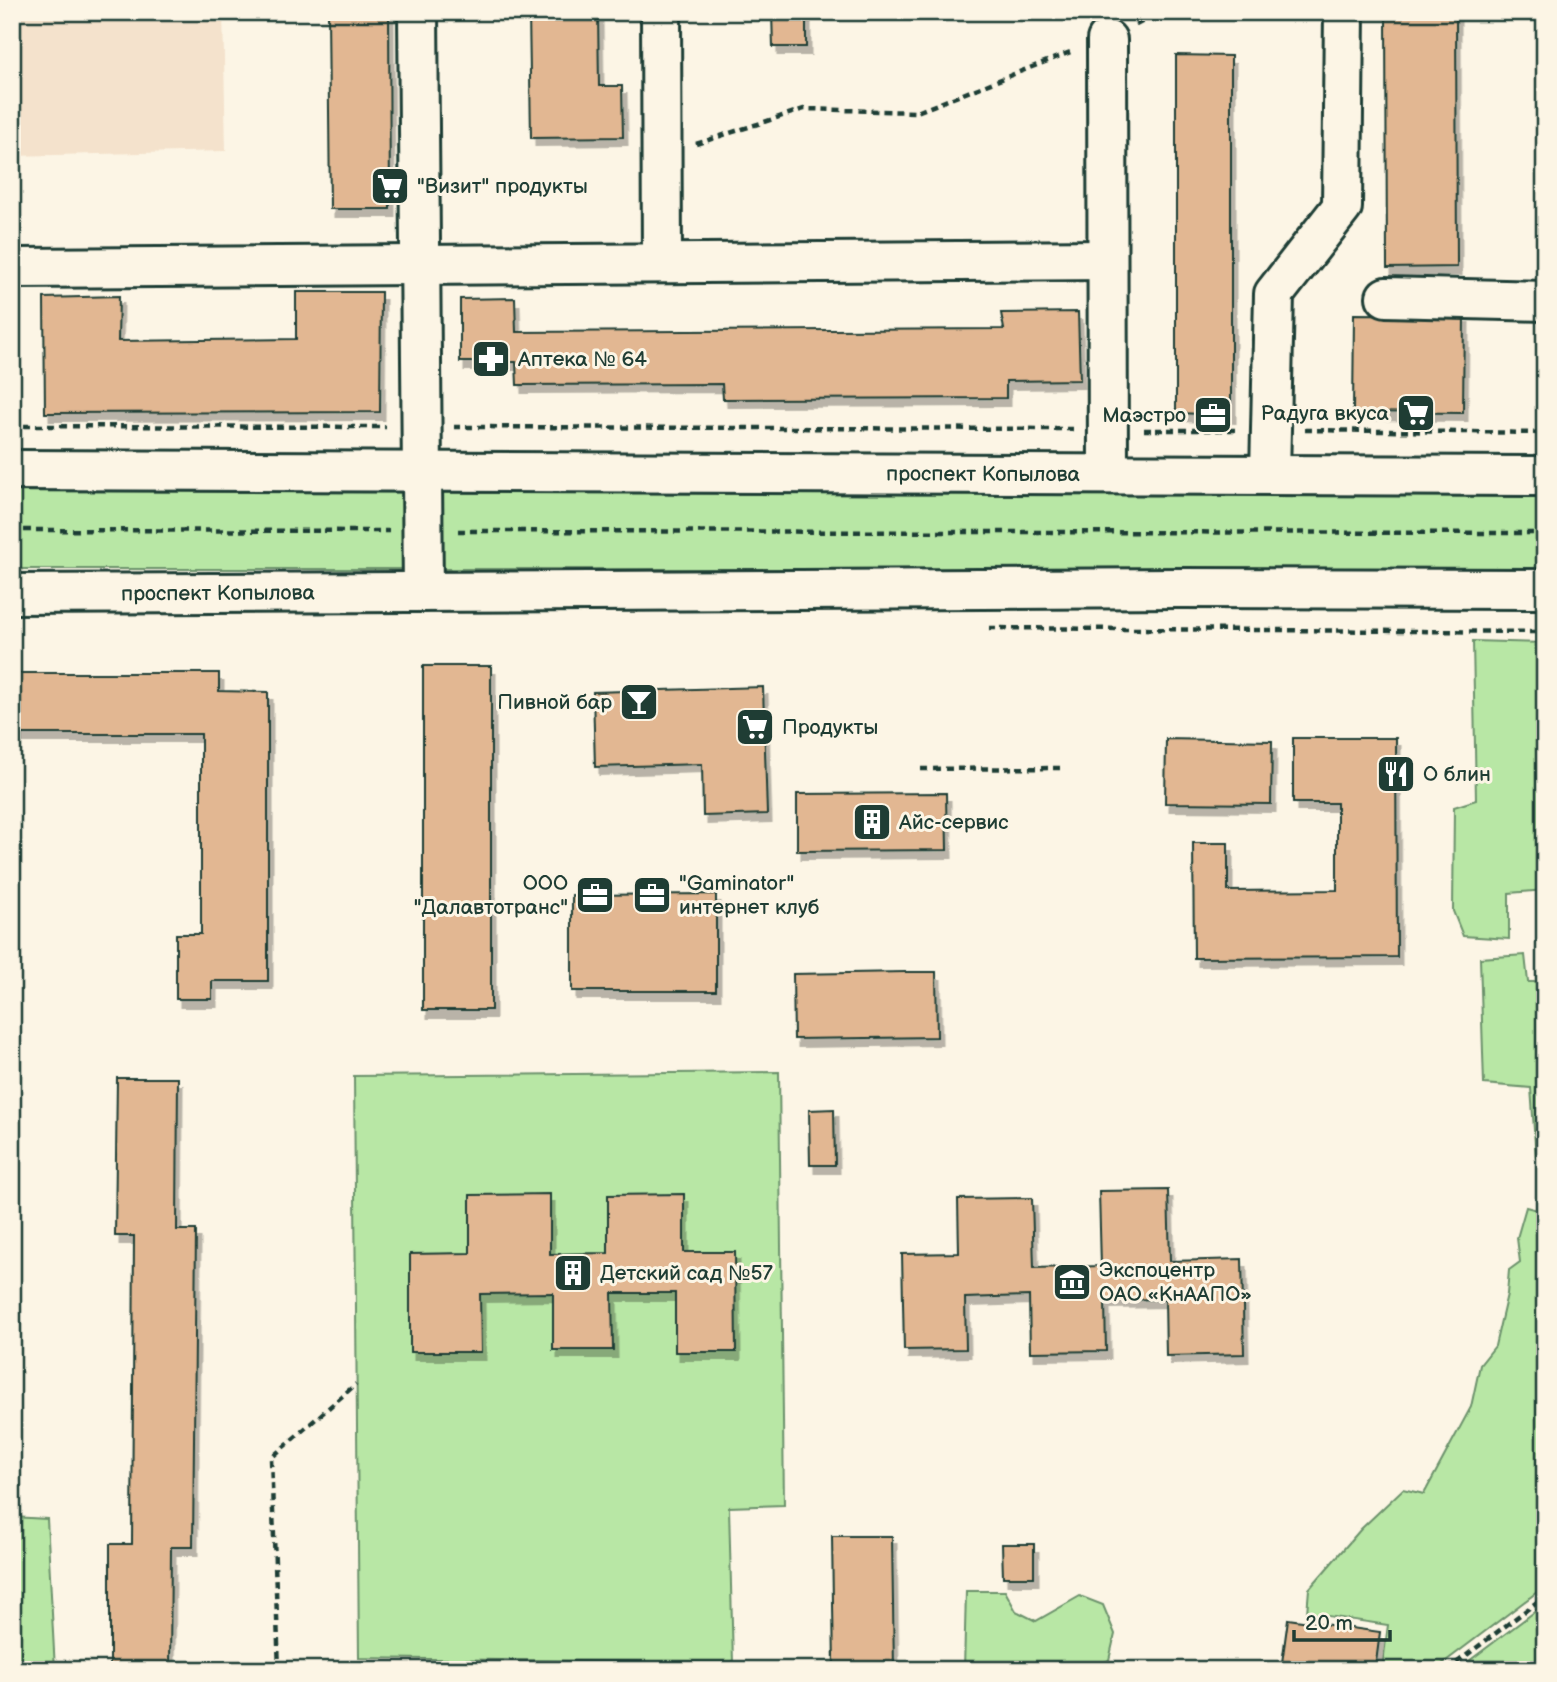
<svg xmlns="http://www.w3.org/2000/svg" width="1557" height="1682" font-family="'Balsamiq Sans',sans-serif">
	<style>
		.built { fill: #f4e2cc }
		.green { fill: #b8e7a5; stroke: #6c926c; stroke-width: 2 }
		.building { fill: #e2b792; stroke: #1f3d34; stroke-width: 2; filter: url(#shadow) }
		.lines { fill: none; stroke-linecap: round; stroke-linejoin: round }
		.minor-casing { stroke: #1f3d34; stroke-width: 44 }
		.path { stroke: #1f3d34; stroke-width: 4.5; stroke-dasharray: 7 5; stroke-linecap: butt }
		.minor { stroke: #fcf5e5; stroke-width: 38 }
		.labels { text-anchor: middle; stroke-width: 6; stroke-linejoin: round; paint-order: stroke }
		.poi-label { font-size: 21px; fill: #1f3d34; stroke: #fcf5e5; text-anchor: start }
		.street-label { font-size: 21px; fill: #1f3d34; stroke: #fcf5e5 }
	</style>
	<defs>
		<filter id="shadow"><feDropShadow dx="4.5" dy="8" stdDeviation="0" flood-color="#0004"/></filter>
	</defs>
	<rect width="100%" height="100%" fill="#fcf5e5"/>
	<filter id="ink" filterUnits="userSpaceOnUse"><feTurbulence type="fractalNoise" baseFrequency=".0143" numOctaves="2"/><feDisplacementMap in="SourceGraphic" scale="14" xChannelSelector="R" yChannelSelector="G"/><feConvolveMatrix kernelMatrix="1 2 1 2 8 2 1 2 1" color-interpolation-filters="sRGB"/></filter>
	<g filter="url(#ink)">
		<path class="built" d="M12,12h211l3,139 -214,5z"/>
		<path class="green" d="M12,491l1533,5v73h-1533z
			M1473,641l72,2v247l-36,3v46l-46,-3 -10,-25 1,-104 22,-7z
			M1525,955l3,27h17v176h-9l-5,-70 -47,-4 -4,-126z
			M779,1072l5,433 -55,2 4,156 -374,-5 -5,-582z
			M1526,1207l19,5v374l-111,84h-52l6,-45 -81,-12 2,-24 52,-60 42,-40 21,5 47,-87 9,-42 15,-19 12,-52 2,-24 11,-8 -3,-24z
			M12,1517l35,2 8,151h-43z
			M966,1591h39l11,20 20,10 44,-25 23,9 12,29 -6,26 -20,10h-125z
			M1545,1604v66h-88z"/>
		<path class="building" d="M328,12h61l1,197h-60z
			M529,12h69l1,74h23l1,51 -92,1z
			M772,12h34v35h-33z
			M1386,12h70l1,255 -70,1z
			M1176,55l55,1v359l-55,-2z
			M296,292h85l-1,120 -335,1 -1,-115 75,-2 -1,45 178,-2z
			M515,298l1,34 488,-3 -3,-16 77,-1 2,68 -74,1v17l-283,1 -1,-15 -205,1 -1,-23h-56v-63z
			M1354,314l110,1 -1,98 -110,-1z
			M423,666h68v344h-68z
			M12,673h207v18l49,1v289h-56v18h-36v-65h25v-200h-189z
			M763,687l4,127 -64,2 -1,-52 -107,3 -2,-75z
			M1293,738h103l1,219 -203,1 -1,-115h35v48l109,-1v-87h-44z
			M1166,739l106,2 -1,63 -106,-1z
			M946,793l1,57 -150,1v-57z
			M716,894v97h-144v-96z
			M906,972h30l1,65 -143,2 -1,-65z
			M117,1078h61l-1,152h19l-3,317h-22l-1,123h-60v-126h22l2,-308h-19z
			M834,1109l1,56h-25l-1,-55z
			M1168,1190l2,71 72,-2 2,95 -78,2 -1,-57 -60,1 1,51 -76,1 -1,-56 -64,2 1,51 -62,1 -2,-96 57,-1 -1,-54 74,-1 2,70 67,-2 -2,-75z
			M550,1194v60l58,-1v-58l76,-1v58h51l1,100h-61v-59h-63l1,57h-60v-57l-73,1 1,58h-71v-98l60,-1v-58z
			M832,1536h60l2,134h-60z
			M1002,1544h32v33h-31z
			M1288,1619l92,13 -5,38h-94z"/>
		<g class="lines">
			<g class="minor-casing">
				<g id="minor">
					<path d="M418,12l5,580"/>
					<path d="M661,12l1,251"/>
					<path d="M1107,40l1,433"/>
					<path d="M17,268l1090,-8"/>
					<path d="M1386,297l159,4"/>
					<path id="s1" d="M12,470l1533,6"/>
					<path d="M1270,474l4,-180 68,-87 2,-195"/>
					<path id="s2" d="M12,594l1167,-6 366,1"/>
				</g>
			</g>
			<path class="path" d="M1136,25l25,-13
				M696,144l108,-35 113,3 156,-61
				M12,426l374,1
				M454,427l621,2
				M1144,430h92
				M1305,430l240,3
				M12,530l377,1
				M458,531l1087,2
				M989,628l556,4
				M921,769l144,-1
				M279,1670l-8,-212 85,-74
				M1447,1670l98,-74"/>
			<use href="#minor" class="minor"/>
		</g>
	</g>
	<defs>
		<g id="supermarket-square" transform="scale(2.0125)"><rect x="-9" y="-9" width="18" height="18" rx="4" fill="#1f3d34" stroke="#fcf5e5"/><path d="M-6-5.5h2.5l.6 2H6L4.5 2H-2.5L-4.4-4H-6ZM-1.5 3.2a1.3 1.3 0 1 0 .1 0ZM3 3.2a1.3 1.3 0 1 0 .1 0Z" fill="#fff"/></g>
		<g id="pharmacy-square" transform="scale(2.0125)"><rect x="-9" y="-9" width="18" height="18" rx="4" fill="#1f3d34" stroke="#fcf5e5"/><path d="M-2-6h4v4h4v4h-4v4h-4v-4h-4v-4h4Z" fill="#fff"/></g>
		<g id="office-square" transform="scale(2.0125)"><rect x="-9" y="-9" width="18" height="18" rx="4" fill="#1f3d34" stroke="#fcf5e5"/><path d="M-6-3h4V-5.5h4V-3h4V5H-6ZM-1-4.5V-3h2v-1.5ZM-6 0V1H6V0Z" fill="#fff"/></g>
		<g id="bar-square" transform="scale(2.0125)"><rect x="-9" y="-9" width="18" height="18" rx="4" fill="#1f3d34" stroke="#fcf5e5"/><path d="M-6-5H6L.8 .8V4.5H3.5V6h-7V4.5H-.8V.8Z" fill="#fff"/></g>
		<g id="restaurant-square" transform="scale(2.0125)"><rect x="-9" y="-9" width="18" height="18" rx="4" fill="#1f3d34" stroke="#fcf5e5"/><path d="M-5-6h1v4h1v-4h1v4h1v-4h1v5L-1.5 .5V6h-2V.5L-5-1ZM5-6V6H3V1.5H1.5Q1.5-4 5-6Z" fill="#fff"/></g>
		<g id="building-square" transform="scale(2.0125)"><rect x="-9" y="-9" width="18" height="18" rx="4" fill="#1f3d34" stroke="#fcf5e5"/><path d="M-4-6H4V6H1V3H-1V6H-4ZM-2.5-4.3h1.7v1.8h-1.7ZM.8-4.3h1.7v1.8H.8ZM-2.5-1h1.7V.8h-1.7ZM.8-1h1.7V.8H.8Z" fill="#fff"/></g>
		<g id="museum-square" transform="scale(2.0125)"><rect x="-9" y="-9" width="18" height="18" rx="4" fill="#1f3d34" stroke="#fcf5e5"/><path d="M0-6L6-3V-2H-6V-3ZM-5-1h2V3h-2ZM-1-1h2V3h-2ZM3-1h2V3H3ZM-6 4H6V6H-6Z" fill="#fff"/></g>
	</defs>
	<g fill-rule="evenodd">
		<use href="#supermarket-square" x="390" y="186"/>
		<use href="#pharmacy-square" x="491" y="359"/>
		<use href="#supermarket-square" x="1416" y="413"/>
		<use href="#office-square" x="1213" y="415"/>
		<use href="#bar-square" x="639" y="702"/>
		<use href="#supermarket-square" x="755" y="727"/>
		<use href="#restaurant-square" x="1396" y="774"/>
		<use href="#building-square" x="872" y="822"/>
		<use href="#office-square" x="595" y="895"/>
		<use href="#office-square" x="652" y="895"/>
		<use href="#building-square" x="573" y="1273"/>
		<use href="#museum-square" x="1072" y="1282"/>
	</g>
	<g class="labels">
		<g class="poi-label">
			<text x="417" y="193">"Визит" продукты</text>
			<text x="518" y="366">Аптека № 64</text>
			<text x="1389" y="420" text-anchor="end">Радуга вкуса</text>
			<text x="1186" y="422" text-anchor="end">Маэстро</text>
			<text x="612" y="709" text-anchor="end">Пивной бар</text>
			<text x="782" y="734">Продукты</text>
			<text x="1423" y="781">О блин</text>
			<text x="899" y="829">Айс-сервис</text>
			<text x="568" y="890" text-anchor="end">ООО<tspan x="568" dy="24">"Далавтотранс"</tspan></text>
			<text x="679" y="890">"Gaminator"<tspan x="679" dy="24">интернет клуб</tspan></text>
			<text x="1099" y="1277">Экспоцентр<tspan x="1099" dy="24">ОАО «КнААПО»</tspan></text>
			<text x="600" y="1280">Детский сад №57</text>
		</g>
		<g class="street-label">
			<text dy="7" stroke="none"><textPath href="#s1" startOffset="971">проспект Копылова</textPath></text>
			<text dy="7" stroke="none"><textPath href="#s2" startOffset="206">проспект Копылова</textPath></text>
		</g>
	</g>
	<rect width="1557" height="1682" fill="none" stroke="#fcf5e5" stroke-width="42"/>
	<rect x="21" y="21" width="1515" height="1640" fill="none" stroke="#1f3d34" stroke-width="2.5" filter="url(#ink)"/>
	<path d="M1294 1630v10h96v-10" fill="none" stroke="#1f3d34" stroke-width="3.5"/>
	<text x="1305" y="1630" font-size="21" fill="#1f3d34" stroke="#fcf5e5" stroke-width="5" paint-order="stroke">20 m</text>
</svg>
